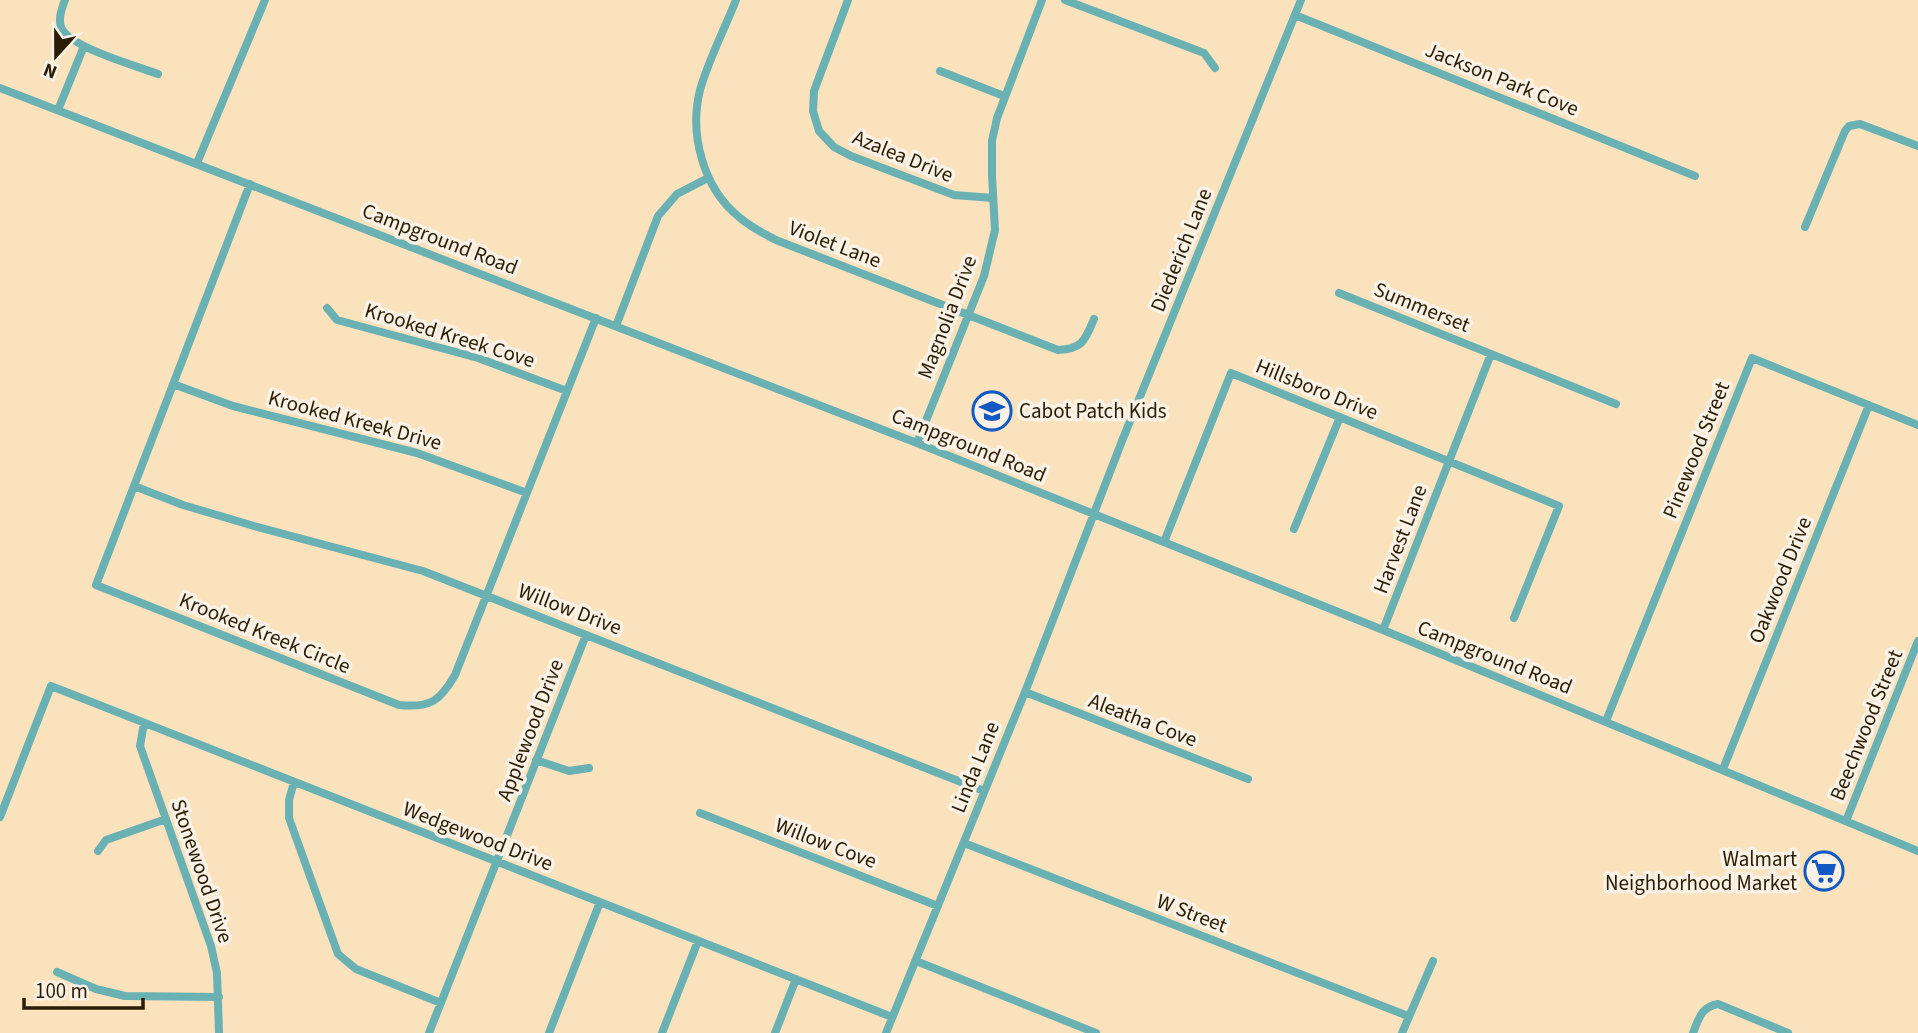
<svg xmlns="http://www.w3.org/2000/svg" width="1918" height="1033" font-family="'Source Sans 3',sans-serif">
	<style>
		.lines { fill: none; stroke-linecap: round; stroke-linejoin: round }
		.minor { stroke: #6ab1b4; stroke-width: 8 }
		.labels { text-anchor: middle; stroke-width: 7; stroke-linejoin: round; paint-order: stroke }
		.street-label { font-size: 21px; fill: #2b1d03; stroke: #faf2e6 }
		.poi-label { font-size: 21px; fill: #2b1d03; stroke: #faf2e6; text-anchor: start }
	</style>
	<rect width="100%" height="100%" fill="#fae2bd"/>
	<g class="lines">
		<path class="minor" d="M65,0c-3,8 -7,18 -4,27 7,20 76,39 97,47
			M736,0c-11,28 -28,61 -36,90 -11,44 3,98 39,127 11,10 24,16 37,23l282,110c25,-1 27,-10 36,-31
			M848,0l-34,91 -1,20 6,20 15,16 17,9 103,39 39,3
			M1065,0l139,53 11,15
			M1295,15l400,161
			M940,71l64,25
			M0,88l917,355 466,187 535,221
			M58,110l26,-64
			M197,163l68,-163
			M250,184l-154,401 303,120c32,3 41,-4 56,-30l141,-357
			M1805,227l40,-96 4,-5 11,-2 58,22
			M1339,293l277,111
			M327,308l10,12 141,38 89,33
			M616,326l42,-110 19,-22 31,-16
			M173,384l60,22 184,47 110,40
			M917,443l67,-167 11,-46 -3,-54v-35l5,-23 45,-118
			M134,486l49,19 71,21 169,45 561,220
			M1294,529l46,-112
			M1164,542l67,-169 328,133 -45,112
			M1383,630l108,-276
			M1025,692l223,87
			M1606,721l146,-363 166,67
			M144,723l-4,23 71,200 6,27 2,60
			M536,760l33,11 20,-3
			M1723,769l146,-364
			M294,782l-5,18v18l49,136 18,15 85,34
			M700,813l238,93
			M0,817l51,-131 841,331
			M1846,821l72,-180
			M964,843l444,173
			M98,851l8,-11 60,-21
			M916,961l180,72
			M57,972l39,17 29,7 94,1
			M429,1033l157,-398
			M549,1033l51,-131
			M662,1033l36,-92
			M775,1033l21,-54
			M886,1033l139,-341 97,-251 179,-441
			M1402,1033l31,-72
			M1693,1033c6,-15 8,-26 25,-29l70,29"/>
	</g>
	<defs>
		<g id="school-ring" transform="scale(2.0125)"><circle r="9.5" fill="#faf2e6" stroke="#1259c3" stroke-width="1.5"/><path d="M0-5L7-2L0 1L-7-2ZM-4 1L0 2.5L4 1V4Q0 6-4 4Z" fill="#1259c3"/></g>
		<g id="supermarket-ring" transform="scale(2.0125)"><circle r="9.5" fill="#faf2e6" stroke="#1259c3" stroke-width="1.5"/><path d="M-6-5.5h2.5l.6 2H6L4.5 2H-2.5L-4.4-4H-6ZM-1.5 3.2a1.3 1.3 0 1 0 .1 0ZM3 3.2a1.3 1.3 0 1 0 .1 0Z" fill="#1259c3"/></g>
	</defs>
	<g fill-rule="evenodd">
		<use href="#school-ring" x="992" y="411"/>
		<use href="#supermarket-ring" x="1824" y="871"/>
	</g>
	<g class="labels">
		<g class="street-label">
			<text transform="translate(1502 79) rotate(22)" y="7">Jackson Park Cove</text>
			<text transform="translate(903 156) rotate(22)" y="7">Azalea Drive</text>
			<text transform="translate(440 239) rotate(21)" y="7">Campground Road</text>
			<text transform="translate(835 244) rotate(21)" y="7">Violet Lane</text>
			<text transform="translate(1181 250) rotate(-68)" y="7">Diederich Lane</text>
			<text transform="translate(1422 307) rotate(22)" y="7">Summerset</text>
			<text transform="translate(947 317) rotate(-69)" y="7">Magnolia Drive</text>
			<text transform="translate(450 335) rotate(17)" y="7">Krooked Kreek Cove</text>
			<text transform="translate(1317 389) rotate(22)" y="7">Hillsboro Drive</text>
			<text transform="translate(355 420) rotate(15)" y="7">Krooked Kreek Drive</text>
			<text transform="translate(969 445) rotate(22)" y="7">Campground Road</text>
			<text transform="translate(1696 450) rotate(-68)" y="7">Pinewood Street</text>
			<text transform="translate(1400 539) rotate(-69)" y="7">Harvest Lane</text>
			<text transform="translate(1780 580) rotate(-68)" y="7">Oakwood Drive</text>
			<text transform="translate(570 609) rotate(21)" y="7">Willow Drive</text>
			<text transform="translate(265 633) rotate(22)" y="7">Krooked Kreek Circle</text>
			<text transform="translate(1495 657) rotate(22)" y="7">Campground Road</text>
			<text transform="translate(1143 720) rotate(21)" y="7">Aleatha Cove</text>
			<text transform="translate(1866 725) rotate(-68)" y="7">Beechwood Street</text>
			<text transform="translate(530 730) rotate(-69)" y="7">Applewood Drive</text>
			<text transform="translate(975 767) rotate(-68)" y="7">Linda Lane</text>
			<text transform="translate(478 836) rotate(21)" y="7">Wedgewood Drive</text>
			<text transform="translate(826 843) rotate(21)" y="7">Willow Cove</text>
			<text transform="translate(202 871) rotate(71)" y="7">Stonewood Drive</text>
			<text transform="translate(1192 913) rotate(21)" y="7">W Street</text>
		</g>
		<g class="poi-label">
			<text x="1019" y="418">Cabot Patch Kids</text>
			<text x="1797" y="866" text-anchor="end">Walmart<tspan x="1797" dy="24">Neighborhood Market</tspan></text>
		</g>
	</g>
	<g transform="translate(56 56) rotate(201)" stroke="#faf2e6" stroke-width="5" paint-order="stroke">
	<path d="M0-5L12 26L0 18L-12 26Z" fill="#2b1d03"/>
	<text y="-10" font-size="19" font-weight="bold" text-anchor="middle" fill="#2b1d03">N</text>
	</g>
	<path d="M24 998v10h119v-10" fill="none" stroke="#2b1d03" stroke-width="3.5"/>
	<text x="35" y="998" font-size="21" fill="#2b1d03" stroke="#faf2e6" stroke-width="5" paint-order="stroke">100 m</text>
</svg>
